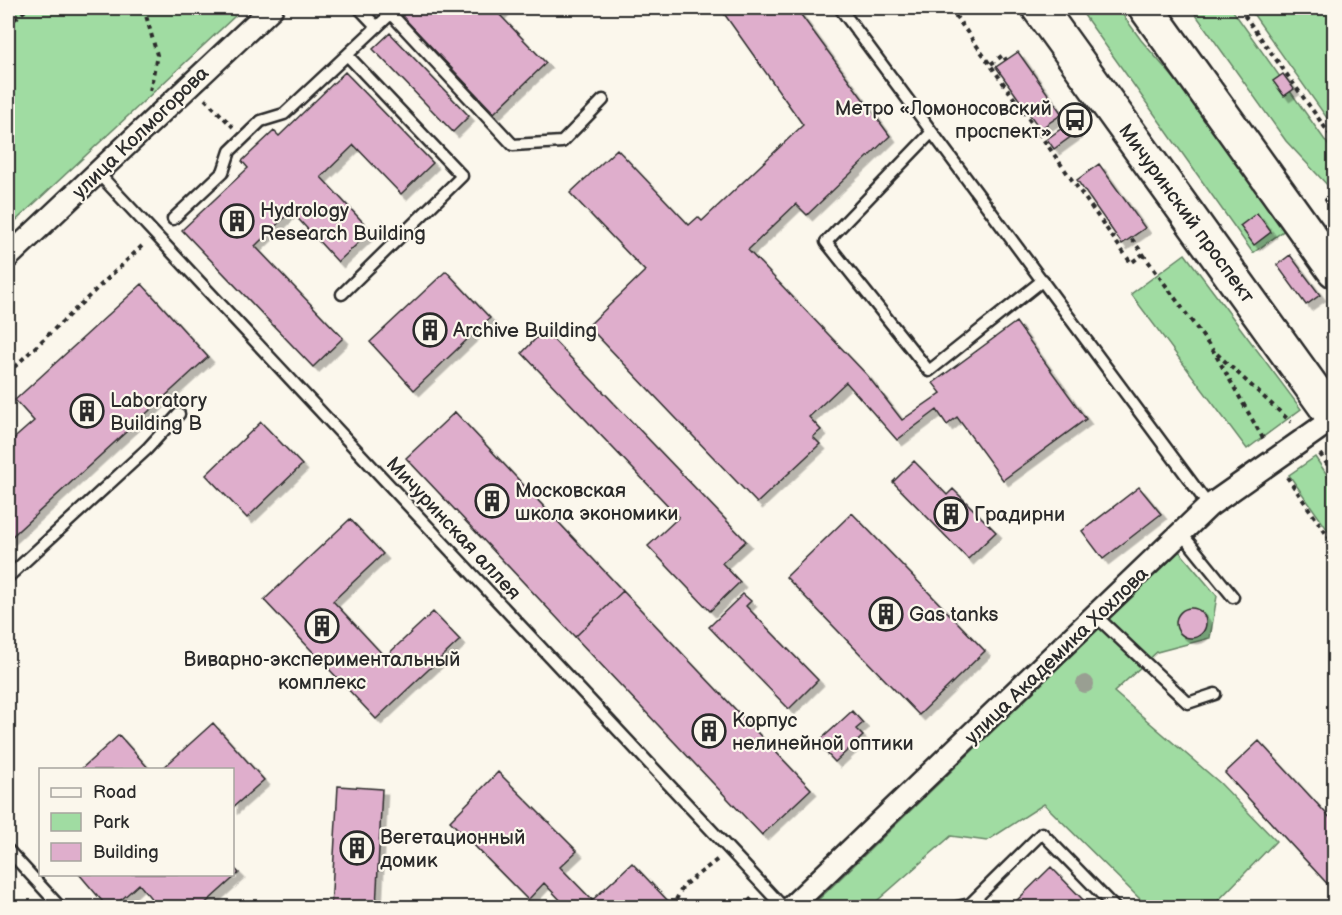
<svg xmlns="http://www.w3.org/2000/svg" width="1342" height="915" font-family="'Balsamiq Sans',sans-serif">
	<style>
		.green { fill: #a0dca2; stroke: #668466; stroke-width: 1.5 }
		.building { fill: #dfaecc; stroke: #2b2b2b; stroke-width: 1.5; filter: url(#shadow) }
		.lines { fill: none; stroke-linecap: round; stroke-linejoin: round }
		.service-casing { stroke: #2b2b2b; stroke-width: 15 }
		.minor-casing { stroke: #2b2b2b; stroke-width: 26 }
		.primary-casing { stroke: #2b2b2b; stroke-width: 38 }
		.path { stroke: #2b2b2b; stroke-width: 4; stroke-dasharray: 4.5 4.5; stroke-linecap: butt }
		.service { stroke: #fbf7ec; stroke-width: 10 }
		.minor { stroke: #fbf7ec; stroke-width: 21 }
		.primary { stroke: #fbf7ec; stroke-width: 33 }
		.tree { fill: #999f92 }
		.labels { text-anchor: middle; stroke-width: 4.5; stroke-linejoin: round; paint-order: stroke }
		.poi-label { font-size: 20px; fill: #2b2b2b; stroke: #fbf7ec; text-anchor: start }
		.street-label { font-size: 20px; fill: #2b2b2b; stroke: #fbf7ec }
	</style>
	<defs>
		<filter id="shadow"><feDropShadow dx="5.5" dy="5.5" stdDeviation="0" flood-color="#0004"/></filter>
	</defs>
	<rect width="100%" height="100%" fill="#fbf7ec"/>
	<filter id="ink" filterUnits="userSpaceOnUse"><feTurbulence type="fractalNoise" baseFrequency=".0167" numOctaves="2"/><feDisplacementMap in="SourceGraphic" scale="12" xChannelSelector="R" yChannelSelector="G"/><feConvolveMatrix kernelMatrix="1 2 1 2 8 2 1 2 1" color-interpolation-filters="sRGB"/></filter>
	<g filter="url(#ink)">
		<path class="green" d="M8,8h218l9,8 -227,212z
			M1079,8h39l23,32 102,118 50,66 -40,29z
			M1191,8h40l103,145v31l-4,4 -44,-47z
			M1249,8h85v120z
			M1185,254l116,155 -54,40 -116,-155z
			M1315,457l19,28v54l-45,-64z
			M1179,551l38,45 -7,42 -53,14 -43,40 106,91 56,58 -64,66h-64l-104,-103 -57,37 -36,-5 -81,71h-46l-7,-6z"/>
		<path class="building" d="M411,8h94l-6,6 47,49 -52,50 -92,-97z
			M720,8h76l94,128 -83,79 -11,-11 -48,46 119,125 35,45 39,-27 -8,-10 83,-61 70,97 -83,61 -46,-63 -10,8 -10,-15 -40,30 -51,-58 -37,35 12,13 -8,7 7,7 -63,59 -169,-177 57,-55 -75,-78 47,-44 72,76 9,-8 4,4 101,-96z
			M390,33l79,83 -16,16 -80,-83z
			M1018,52l44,62 -22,15 -44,-62z
			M345,72l88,91 -32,31 -47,-49 -33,32 50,54 -33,31 -47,-51 -36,35 88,92 -30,29 -131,-137 66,-62 -6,-7 32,-30 5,5z
			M1283,74l11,15 -10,7 -11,-15z
			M1069,123l7,10 -22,16 -7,-10z
			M1099,164l46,64 -23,16 -45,-64z
			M1257,213l14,19 -17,13 -14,-19z
			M1290,255l30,40 -14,10 -29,-40z
			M446,271l44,47 -76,72 -44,-48z
			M142,284l66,73 -200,183v-98l1,1 25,-22 -19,-21z
			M544,330l202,211 -24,22 18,19 -30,29 -62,-65 31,-29 -157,-164z
			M1334,330v18l-8,-11z
			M455,412l168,179 -48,46 -169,-179z
			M261,422l41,43 -55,53 -41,-43z
			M914,461l33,34 6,-6 43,43 -28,27 -75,-77z
			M1139,487l22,27 -58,45 -21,-28z
			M852,513l133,138 -66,64 -133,-138z
			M350,519l33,35 -50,47 52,56 48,-45 27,28 -84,79 -112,-119z
			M623,591l188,198 -49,46 -187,-198z
			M743,594l8,7 -5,5 72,74 -29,29 -80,-82z
			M1176 623a15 15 0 1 1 30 0a15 15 0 1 1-30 0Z
			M852,711l11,12 -7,6 7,7 -28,26 -18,-19z
			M213,723l51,57 -32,28v-38h-71z
			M119,735l31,35h-70z
			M1259,741l75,81v69l-109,-118z
			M498,772l79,79 -17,16 32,33 -8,8h-16l-24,-25 -16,17 -78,-79z
			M338,786l44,3 -6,119h-45z
			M632,863l38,40 -5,5h-81z
			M232,866l7,7 -39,35h-41l-20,-24 -27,24h-4l-29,-34h153z
			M1051,867l40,41h-82z"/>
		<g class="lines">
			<g class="service-casing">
				<path id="service" d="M359,8l18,19
					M840,8l369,498
					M391,14l122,131 49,-3 41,-42
					M931,133l-105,109 103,129 114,-91
					M98,173l686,735
					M173,219l50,-47 7,-21 31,-30 23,-7 113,-106
					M342,294l120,-118 -115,-121
					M1182,534l51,63
					M8,577l139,-128 32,-35
					M1096,616l92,87 27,-9
					M8,850l53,58
					M953,908l17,-4 72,-71 73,75"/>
			</g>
			<g class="minor-casing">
				<path id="minor" d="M8,257l264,-249
					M790,908l419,-402 125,-88"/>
			</g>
			<g class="primary-casing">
				<path id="primary" d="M1039,8l295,410
					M1146,8l188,262"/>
			</g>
			<path class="path" d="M144,8l13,47 -7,36
				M950,8l181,255 12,-9 -12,-16
				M1239,8l95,132
				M8,25l20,-17
				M991,64l12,-9 3,5
				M205,99l28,28
				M1334,193l-8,7 8,12
				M1143,254l71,98 51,90
				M1217,354l74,68
				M8,373l135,-128
				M1320,454l14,20
				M1287,477l47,68
				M672,908l11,-22 35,-27
				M742,908l10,-10"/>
			<use href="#service" class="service"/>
			<use href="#minor" class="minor"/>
			<use href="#primary" class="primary"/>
		</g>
		<circle class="tree" cx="1085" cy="684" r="9"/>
	</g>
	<defs>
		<g id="bus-ring" transform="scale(1.725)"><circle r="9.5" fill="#fbf7ec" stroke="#2b2b2b" stroke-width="1.5"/><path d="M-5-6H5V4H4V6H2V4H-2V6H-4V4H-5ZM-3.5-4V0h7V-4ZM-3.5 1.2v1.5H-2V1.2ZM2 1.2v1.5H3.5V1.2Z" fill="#2b2b2b"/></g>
		<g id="building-ring" transform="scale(1.725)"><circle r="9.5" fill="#fbf7ec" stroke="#2b2b2b" stroke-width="1.5"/><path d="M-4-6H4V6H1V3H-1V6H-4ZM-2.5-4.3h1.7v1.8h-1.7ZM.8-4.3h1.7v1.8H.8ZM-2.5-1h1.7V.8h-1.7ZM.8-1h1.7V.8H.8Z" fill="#2b2b2b"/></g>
	</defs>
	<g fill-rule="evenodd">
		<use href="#bus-ring" x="1075" y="120"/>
		<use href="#building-ring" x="237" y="221"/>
		<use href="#building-ring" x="430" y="330"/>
		<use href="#building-ring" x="87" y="411"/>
		<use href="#building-ring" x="492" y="501"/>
		<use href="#building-ring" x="951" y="514"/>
		<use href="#building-ring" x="886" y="614"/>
		<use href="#building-ring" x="322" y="626"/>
		<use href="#building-ring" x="709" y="731"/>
		<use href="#building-ring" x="357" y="848"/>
	</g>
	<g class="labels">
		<g class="poi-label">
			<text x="1052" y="115" text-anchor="end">Метро «Ломоносовский<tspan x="1052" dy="23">проспект»</tspan></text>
			<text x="260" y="217">Hydrology<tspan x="260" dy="23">Research Building</tspan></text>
			<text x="453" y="337">Archive Building</text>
			<text x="110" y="407">Laboratory<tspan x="110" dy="23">Building B</tspan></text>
			<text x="515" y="497">Московская<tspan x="515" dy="23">школа экономики</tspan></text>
			<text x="974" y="521">Градирни</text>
			<text x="909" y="621">Gas tanks</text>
			<text x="322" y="666" text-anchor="middle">Виварно-экспериментальный<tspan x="322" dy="23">комплекс</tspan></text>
			<text x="732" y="727">Корпус<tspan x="732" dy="23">нелинейной оптики</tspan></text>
			<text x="380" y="844">Вегетационный<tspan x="380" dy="23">домик</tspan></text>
		</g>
		<g class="street-label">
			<text transform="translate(140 132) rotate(-44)" y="7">улица Колмогорова</text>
			<text transform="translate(1187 213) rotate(54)" y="7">Мичуринский проспект</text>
			<text transform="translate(454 528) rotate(47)" y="7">Мичуринская аллея</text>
			<text transform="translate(1056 655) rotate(-44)" y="7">улица Академика Хохлова</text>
		</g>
	</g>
	<rect width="1342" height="915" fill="none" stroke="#fbf7ec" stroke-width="30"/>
	<rect x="15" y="15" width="1312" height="885" fill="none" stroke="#2b2b2b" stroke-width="2" filter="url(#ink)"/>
	<rect x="39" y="768" width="195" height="108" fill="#fbf7ec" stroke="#a8a59f" stroke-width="1.5"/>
	<rect x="51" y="788" width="30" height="9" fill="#fbf7ec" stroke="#a8a59f" stroke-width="1.5"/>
	<text x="93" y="798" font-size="18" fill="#2b2b2b">Road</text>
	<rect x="51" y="813" width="30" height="18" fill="#a0dca2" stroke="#a8a59f" stroke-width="1.5"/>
	<text x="93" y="828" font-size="18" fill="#2b2b2b">Park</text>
	<rect x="51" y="843" width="30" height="18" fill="#dfaecc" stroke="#a8a59f" stroke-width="1.5"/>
	<text x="93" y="858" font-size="18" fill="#2b2b2b">Building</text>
</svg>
